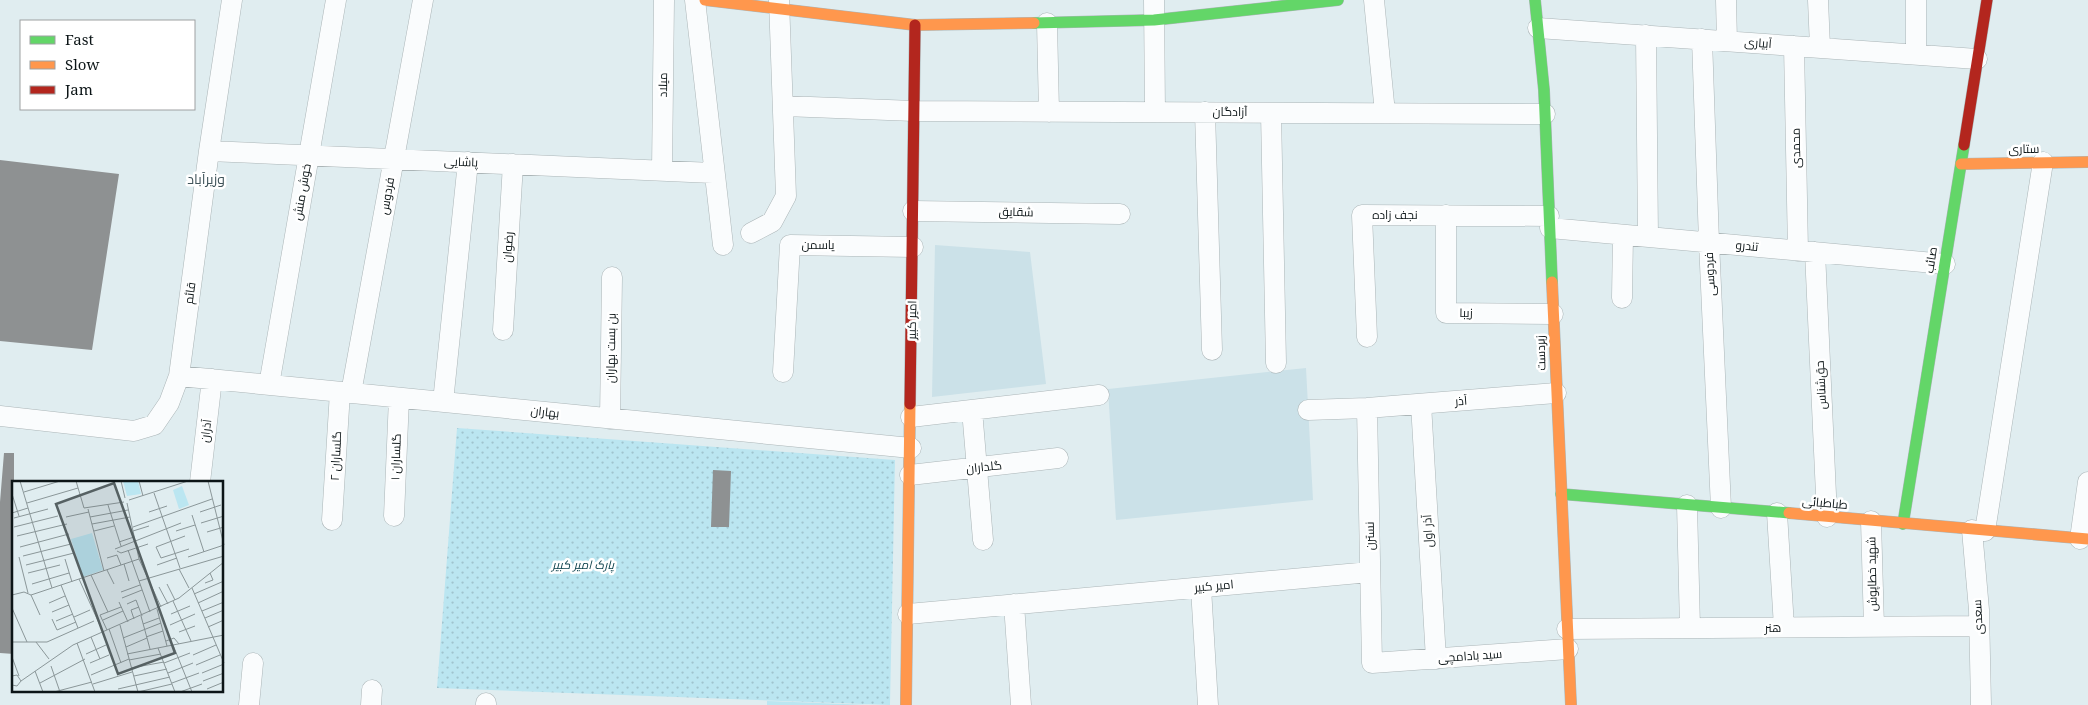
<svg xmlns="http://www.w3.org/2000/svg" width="2088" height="705" font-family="'Noto Serif',Cairo,serif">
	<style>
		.built { fill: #cbe1e8 }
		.park { fill: url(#park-dots) }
		.pitch { fill: #bbe6f1 }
		.building { fill: #8e9192 }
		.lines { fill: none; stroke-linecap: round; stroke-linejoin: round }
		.street-casing { stroke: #abb5b7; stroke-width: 21 }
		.fast-casing { stroke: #abb5b7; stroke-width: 12 }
		.slow-casing { stroke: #abb5b7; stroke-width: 12 }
		.jam-casing { stroke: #abb5b7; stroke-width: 12 }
		.street { stroke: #fafcfd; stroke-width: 20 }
		.fast { stroke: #63d668; stroke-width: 11 }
		.slow { stroke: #ff974d; stroke-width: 11 }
		.jam { stroke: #b3261e; stroke-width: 11 }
		.labels { text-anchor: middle; stroke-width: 5; stroke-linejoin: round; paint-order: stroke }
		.street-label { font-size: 12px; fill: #0c1517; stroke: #fff }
		.park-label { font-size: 12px; font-style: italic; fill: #053c47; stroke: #fff }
		.neighbourhood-label { font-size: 14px; fill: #40545a; stroke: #fff }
		.inset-road { fill: none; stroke: #8b9799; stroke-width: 1 }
		.view { fill: #566163; fill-opacity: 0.15; stroke: #566163; stroke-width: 2.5 }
		.inset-edge { fill: none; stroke: #0c1517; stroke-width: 2.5 }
	</style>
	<defs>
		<pattern id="park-dots" width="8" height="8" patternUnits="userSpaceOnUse" patternTransform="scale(1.25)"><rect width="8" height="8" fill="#bbe6f1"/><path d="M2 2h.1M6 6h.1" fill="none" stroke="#a0c4ce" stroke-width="1.8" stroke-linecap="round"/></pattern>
	</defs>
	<rect width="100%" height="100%" fill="#e0edf0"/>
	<path class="built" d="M935,245l95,7 16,132 -114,13z
		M1306,368l7,132 -197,20 -8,-131z"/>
	<path class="park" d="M457,428l438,32 -5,245 -453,-17z"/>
	<path class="pitch" d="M767,701l103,4h-103z"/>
	<path class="building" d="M0,160l119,14 -27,176 -92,-9z
		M4,453h10v201l-14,-1v-151z
		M713,470l18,1 -2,56h-18z"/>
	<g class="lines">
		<g class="street-casing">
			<path id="street" d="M695,0l28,245
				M1154,0l1,112
				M1374,0l11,113
				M1726,0l1,41
				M1818,0l2,47
				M1916,0v54
				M1047,23l2,89
				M1538,28l439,31
				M1646,35l2,202
				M1702,39l7,203 12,266
				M1794,46l4,205
				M784,106l130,5 631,3
				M1205,112l7,238
				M1271,113l5,250
				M209,151l504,22
				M662,170l2,-170
				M913,211l207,3
				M1446,215v98l107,1
				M1550,228l395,36
				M751,233l21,-11 14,-26 -7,-196
				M1815,252l12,265
				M1622,298l1,-63
				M503,330l10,-166
				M1367,337l-5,-122 187,1
				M783,372l7,-127 123,2
				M179,376l732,72
				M269,385l67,-385
				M351,393l72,-393
				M443,402l25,-240
				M1421,404l15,255
				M1367,408l5,255 196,-14
				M972,410l11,130
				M1308,410l59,-2 189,-15
				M0,416l134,15 20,-6 15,-22 10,-27 30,-225 23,-151
				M911,417l188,-22
				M610,419l2,-142
				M910,475l148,-17
				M200,482l12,-103
				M1687,505l3,123
				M1777,513l7,114
				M394,516l5,-118
				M332,520l8,-128
				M1871,521l3,106
				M1972,530l7,80 2,95
				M1985,531l58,-369
				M2080,539l8,-57
				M1201,588l7,117
				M1014,604l7,101
				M908,614l462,-42
				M1567,629l412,-3
				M249,705l4,-42
				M371,705l1,-15
				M486,705v-2"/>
		</g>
		<g class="fast-casing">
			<path id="fast" d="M1535,0l9,90 8,192
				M1034,23l120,-3 184,-20
				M1561,494l228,19
				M1903,524l61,-379"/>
		</g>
		<g class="slow-casing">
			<path id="slow" d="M705,0l210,25 119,-2
				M1961,164l127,-2
				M1552,282l19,423
				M1789,513l299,26
				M906,705l4,-301"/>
		</g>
		<g class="jam-casing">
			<path id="jam" d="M1964,145l23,-145
				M910,404l5,-379"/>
		</g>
		<use href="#street" class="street"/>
		<use href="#fast" class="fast"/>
		<use href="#slow" class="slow"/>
		<use href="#jam" class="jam"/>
	</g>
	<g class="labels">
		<g class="street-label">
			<text transform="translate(1758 43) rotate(4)" y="4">آبیاری</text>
			<text transform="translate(663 85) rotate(-89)" y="4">میلاد</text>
			<text x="1230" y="116">آزادگان</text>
			<text transform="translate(1796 148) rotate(-91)" y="4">محمدی</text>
			<text transform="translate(2024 149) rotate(-1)" y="4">ستاری</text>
			<text transform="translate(461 162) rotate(2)" y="4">پاشایی</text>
			<text transform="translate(302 192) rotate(-80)" y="4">خوش منش</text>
			<text transform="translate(387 196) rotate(-80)" y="4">فردوس</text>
			<text transform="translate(1016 212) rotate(1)" y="4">شقایق</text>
			<text x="1395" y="219">نجف زاده</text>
			<text x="818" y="249">یاسمن</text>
			<text transform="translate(1747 246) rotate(5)" y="4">تندرو</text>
			<text transform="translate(508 247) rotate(-86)" y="4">رضوان</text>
			<text transform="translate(1931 260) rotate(-81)" y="4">صائب</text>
			<text transform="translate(1710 274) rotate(-93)" y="4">فردوسی</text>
			<text transform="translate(190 293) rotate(-82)" y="4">قائم</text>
			<text transform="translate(1466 313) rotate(1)" y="4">زیبا</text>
			<text transform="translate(912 320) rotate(-89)" y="4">امیر کبیر</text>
			<text transform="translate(611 348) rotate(-89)" y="4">بن بست بهاران</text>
			<text transform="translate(1541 353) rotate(-92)" y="4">زبردست</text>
			<text transform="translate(1821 385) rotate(-93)" y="4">حق‌شناس</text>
			<text transform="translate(1461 401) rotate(-4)" y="4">آذر</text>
			<text transform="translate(545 412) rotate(6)" y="4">بهاران</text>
			<text transform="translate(206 431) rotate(-83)" y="4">آذران</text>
			<text transform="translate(336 456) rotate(-87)" y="4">گلساران ۲</text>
			<text transform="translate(396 457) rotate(-88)" y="4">گلساران ۱</text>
			<text transform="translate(984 467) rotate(-6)" y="4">گلداران</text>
			<text transform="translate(1825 503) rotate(5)" y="4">طباطبائی</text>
			<text transform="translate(1428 531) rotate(-93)" y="4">آذر اول</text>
			<text transform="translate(1370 536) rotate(-91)" y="4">نسترن</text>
			<text transform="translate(1872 574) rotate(-91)" y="4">شهید خطاپوش</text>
			<text transform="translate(1214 586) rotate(-5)" y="4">امیر کبیر</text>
			<text transform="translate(1978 617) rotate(-93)" y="4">سعدی</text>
			<text x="1773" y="632">هنر</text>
			<text transform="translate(1470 656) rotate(-4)" y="4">سید بادامچی</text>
		</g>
		<g class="park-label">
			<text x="583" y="569">پارک امیر کبیر</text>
		</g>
		<g class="neighbourhood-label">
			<text x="206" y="184">وزیرآباد</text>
		</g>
	</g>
	<g transform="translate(12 481)">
		<rect width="211" height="211" fill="#e0edf0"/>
		<path d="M111,0h15l3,13 -14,2zM80,52l11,37 -20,7 -12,-38z" fill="#bbe6f1"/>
		<path d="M170,5l7,19 -10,4 -6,-19z" fill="#bbe6f1"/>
		<path class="inset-road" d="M8,0l32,107M64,0l8,27 40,-6M109,0l4,17M127,0l4,15M196,0l16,64M12,11l36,-11M142,12l26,75M0,13l7,22M117,19l59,-19M15,22l51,-15M115,22l12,56 22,48M96,24l13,41M76,28l16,62M137,31l18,-6M188,31l21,-7M0,32l16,-5M180,34l12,37M54,36l23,-5M78,36l38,-7M2,37l34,-9M189,42l23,-7M80,43l38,-7M2,46l44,-11M121,46l79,-28M82,50l20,-5M121,50l16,-5M164,50l19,-6M195,51l17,-5M5,55l50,-12M173,55l-29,11 5,11 28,-9M107,61l15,-5M8,66l49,-13M103,68l66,-26M116,69l22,62M105,70l4,2 27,-9M11,75l48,-12M7,76l9,36M176,76l36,-12M95,77l10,-3 4,10M53,78l7,23M112,83l5,17M14,84l48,-12M145,84l20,-7M167,88l10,19M95,89l7,14M16,92l32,-8M79,94l17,37M67,98l24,53M127,100l85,-25M193,102l8,-3 -3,-7M20,103l37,-11M155,103l8,16M49,104l17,43M147,106l9,17M180,107l32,75M109,111l19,-7M182,113l30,-13M0,114l12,-3 7,3 108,-36M19,114l9,20M110,117l20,-8M161,120l18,40M107,121l9,20M37,122l16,-7M186,122l26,-12M115,123l9,-4 6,16M0,127l15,34M145,128l10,37M190,130l22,-9M40,131l17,-7M159,133l19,-8M129,135l9,33M62,136l16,-7M193,137l19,-8M40,138l5,11 19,-8M122,138l-3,-9 8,-3M91,139l20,-9M44,140l17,-7M131,143l16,-6M108,144l18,67M158,144l25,-11M196,146l16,-7M97,148l12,34M95,149l-7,-15 21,-8M167,151l16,-6M79,156l9,22M134,156l17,-6M111,157l38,-15M154,160l8,-3 5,6M0,161h35l47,-21M24,161l13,17M65,162l18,49M161,164l19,47M114,166l21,-9M146,167l17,44M74,173l20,-9M115,173l97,-19M181,174l23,-10M0,176l7,19M117,179l32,-6M78,182l19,-8M152,182l26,-10M184,184l24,-10M39,185l9,26M119,187l33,-6M23,190l8,21M156,192l25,-10M190,192l22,-9M79,194l38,-16M0,195l5,-1 4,6 -4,5 -5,-1M122,195l33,-7M9,200l52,-36 106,-47 45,-36M191,200l21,-8M28,202l45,-24M160,202l27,-10M81,203l39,-12M106,208l52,-12M195,208l17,-7M42,211l38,-10M126,211l34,-8M168,211l22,-8"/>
		<path class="view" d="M102,2l61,170 -57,21 -62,-170z"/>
		<rect width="211" height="211" class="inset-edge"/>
	</g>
	<rect x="20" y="20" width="175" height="90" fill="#ffffff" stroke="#9ea1a2"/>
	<rect x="30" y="36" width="25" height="8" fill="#63d668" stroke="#9ea1a2"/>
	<text x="65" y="45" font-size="15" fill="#0c1517">Fast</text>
	<rect x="30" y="61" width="25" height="8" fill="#ff974d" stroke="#9ea1a2"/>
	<text x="65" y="70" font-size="15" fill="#0c1517">Slow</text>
	<rect x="30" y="86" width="25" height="8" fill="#b3261e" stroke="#9ea1a2"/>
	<text x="65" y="95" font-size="15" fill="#0c1517">Jam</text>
</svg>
